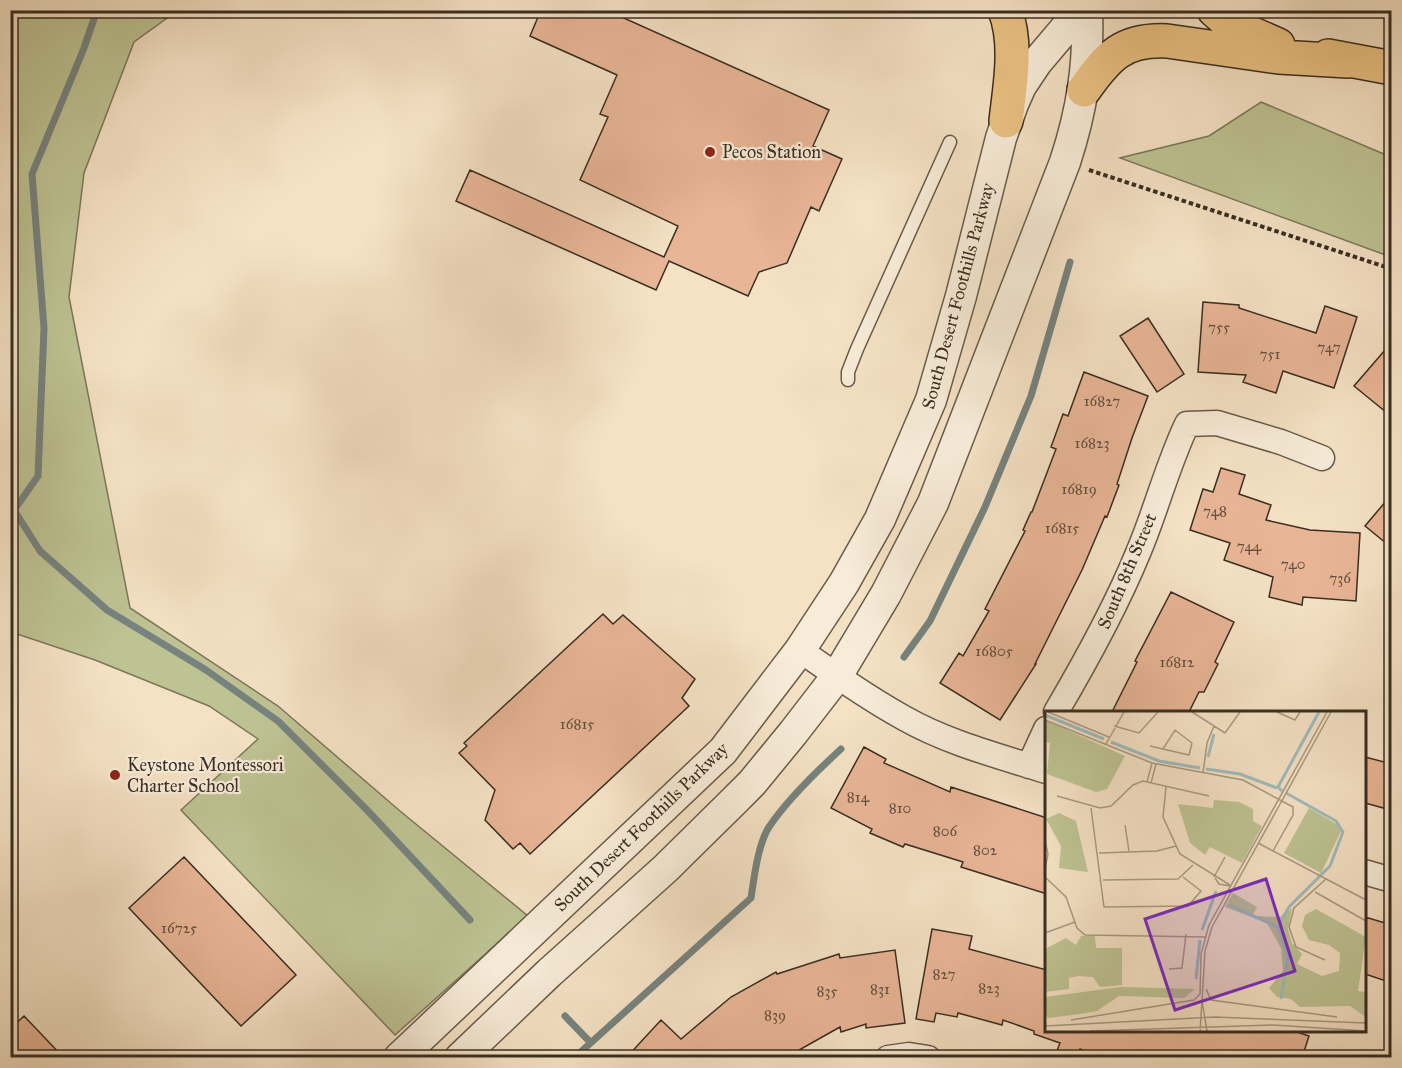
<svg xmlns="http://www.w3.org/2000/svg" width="1402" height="1068" font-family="'IM FELL Great Primer',serif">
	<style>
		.green { fill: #bec393; stroke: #7b785a; stroke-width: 1.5 }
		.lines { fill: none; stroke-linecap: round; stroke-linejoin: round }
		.stream { stroke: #76837f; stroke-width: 7 }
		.building { fill: #e8b596; stroke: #382e21; stroke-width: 1.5 }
		.service-casing { stroke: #675b4a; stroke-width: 15 }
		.minor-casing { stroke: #675b4a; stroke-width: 27 }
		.tertiary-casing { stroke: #675b4a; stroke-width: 33 }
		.motorway-casing { stroke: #382e21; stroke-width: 36 }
		.path { stroke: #382e21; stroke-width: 4; stroke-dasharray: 4.5 3; stroke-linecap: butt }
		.service { stroke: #f8ecd9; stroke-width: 12 }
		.minor { stroke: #f8ecd9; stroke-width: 24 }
		.tertiary { stroke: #f8ecd9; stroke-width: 30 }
		.motorway { stroke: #eac182; stroke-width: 33 }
		.poi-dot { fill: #8f2418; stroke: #f8ecd9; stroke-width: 2 }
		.labels { text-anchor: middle; stroke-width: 4.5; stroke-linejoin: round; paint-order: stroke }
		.number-label { font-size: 15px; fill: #64503e }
		.poi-label { font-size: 18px; fill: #382e21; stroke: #f8ecd9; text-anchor: start }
		.street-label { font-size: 18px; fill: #382e21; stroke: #f8ecd9 }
		.inset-river { fill: none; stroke: #9fbcbd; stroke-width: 3 }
		.inset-road { fill: none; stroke: #a99a83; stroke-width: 1.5 }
		.view { fill: #7b2cbf; fill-opacity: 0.15; stroke: #7b2cbf; stroke-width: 3 }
		.inset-edge { fill: none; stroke: #382e21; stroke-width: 3 }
	</style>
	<rect width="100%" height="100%" fill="#f5e2c5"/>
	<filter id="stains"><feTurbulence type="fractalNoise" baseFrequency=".00333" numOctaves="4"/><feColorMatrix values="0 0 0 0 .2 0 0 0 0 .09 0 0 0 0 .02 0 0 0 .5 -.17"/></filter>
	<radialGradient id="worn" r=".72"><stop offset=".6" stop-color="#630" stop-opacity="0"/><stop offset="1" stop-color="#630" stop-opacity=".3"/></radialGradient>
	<path class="green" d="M11,11h166l-43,31 -50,131 -15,124 61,311 148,98 122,105 128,105 -133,119 -214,-225 77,-71 -49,-33 -114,-46 -84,-28z
		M1261,102l130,55v100l-271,-99 89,-22z"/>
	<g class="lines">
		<path class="stream" d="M14,510l26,41 67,59 99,60 72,51 89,89 103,110
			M10,516l28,-40 6,-148 -12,-154 52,-126 13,-38
			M904,657l26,-36 55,-114 46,-111 39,-134
			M565,1016l25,26
			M574,1058l177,-160c3,-20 7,-54 18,-71 18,-27 48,-56 72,-78"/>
	</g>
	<path class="building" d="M541,10h65l223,100 -16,36 29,13 -23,52 -8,-4 -24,56 -28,9 -11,24 -79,-35 -13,29 -200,-89 14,-31 194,87 14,-31 -98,-46 28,-63 -8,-3 17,-39 -87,-39z
		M1203,302l36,3v3l77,25 9,-27 32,11 -23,71 -51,-17 -7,22 -33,-11 3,-7 -48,-3z
		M1148,318l36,56 -27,18 -37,-56z
		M1392,342v75l-38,-31z
		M1084,372l64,24 -16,42 -15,46 2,1 -12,32 -2,-1 -23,54 -47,94h1l-36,56 -60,-37 19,-30 4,3 26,-45 -4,-2 40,-78 -2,-1 8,-18h1l24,-63 -5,-2 12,-33 5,2z
		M1221,468l24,7 -6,19 32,11 -5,15 44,10 50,3 -4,68 -53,-4 -1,8 -33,-8 4,-20 -49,-17 6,-17 -40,-13 13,-41 10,3z
		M1392,494v54l-27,-22z
		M1171,592l63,30 -19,40 3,2 -14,28h-5l-10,20h-77l25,-50 -2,-1z
		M603,614l10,10 10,-9 72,64 -13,19 7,8 -159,148 -10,-11 -7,6 -28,-29 10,-30 -36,-37 8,-7 -3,-3z
		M864,747l22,12 -2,4 66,29 1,-5 96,31v76l-86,-27 2,-5 -58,-18 -2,3 -33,-14 2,-4 -41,-21z
		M1365,757l27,7v31l-5,14 -22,-6z
		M184,857l112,118 -55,51 -112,-118z
		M1365,917l27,8v58l-27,-9z
		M932,929l40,7 -3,13 78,21v60h244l18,6 -7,22h-197l-25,-9 -2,9h-9l-13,-5 4,-10 -26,-9v-3l-31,-11 -1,5 -44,-12 -1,4 -21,-4 -2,9 -18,-3z
		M895,950l10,73 -39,5v-4l-25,8 -1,-5 -55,31h-159l35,-38 20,19 50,-42 45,-25 1,2 62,-20 1,4z
		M24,1016l40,42h-54v-29z"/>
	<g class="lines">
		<g class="service-casing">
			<path id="service" d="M848,380v-8l9,-23 93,-207"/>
		</g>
		<g class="minor-casing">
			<path id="minor" d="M800,650c34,24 68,48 104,68 44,25 95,38 142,53
				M1056,712c30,-51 59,-103 82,-159 18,-42 29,-87 49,-129l30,-1 64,19 41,16
				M1029,766l17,-37
				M1364,872l28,8
				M888,1058l21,-3 19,3"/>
		</g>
		<g class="tertiary-casing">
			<path id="tertiary" d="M399,1058l324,-307 77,-101 44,-67 36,-64 51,-119 30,-104 40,-158 12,-34 8,-18 16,-24 44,-52
				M460,1058l89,-85 116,-104 70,-69 17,-17 41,-50 44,-57 49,-82 47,-91 132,-341c17,-52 24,-97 22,-152"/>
		</g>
		<g class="motorway-casing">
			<path id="motorway" d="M1005,10c13,35 5,75 1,111
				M1214,10l16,14 48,21
				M1328,56l64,12
				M1084,90c24,-34 39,-51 83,-49l112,16 69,4"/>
		</g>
		<path class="path" d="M1089,170l303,99"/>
		<use href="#service" class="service"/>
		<use href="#minor" class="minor"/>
		<use href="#tertiary" class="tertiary"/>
		<use href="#motorway" class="motorway"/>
	</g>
	<g class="poi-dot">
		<circle cx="710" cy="152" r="6"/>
		<circle cx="115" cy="775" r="6"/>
	</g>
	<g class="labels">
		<g class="number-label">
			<text x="1219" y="332">755</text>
			<text x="1329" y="352">747</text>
			<text x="1270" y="359">751</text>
			<text x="1102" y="406">16827</text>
			<text x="1092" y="448">16823</text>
			<text x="1079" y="494">16819</text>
			<text x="1215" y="516">748</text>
			<text x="1062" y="533">16815</text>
			<text x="1249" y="551">744</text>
			<text x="1293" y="569">740</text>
			<text x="1340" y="583">736</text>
			<text x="994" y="656">16805</text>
			<text x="1177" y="667">16812</text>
			<text x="577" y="729">16815</text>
			<text x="858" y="802">814</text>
			<text x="900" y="813">810</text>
			<text x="945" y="836">806</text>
			<text x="985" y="855">802</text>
			<text x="179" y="933">16725</text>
			<text x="944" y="979">827</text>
			<text x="989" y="993">823</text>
			<text x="880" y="994">831</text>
			<text x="827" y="996">835</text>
			<text x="775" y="1020">839</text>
		</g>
		<g class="poi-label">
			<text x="722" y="158">Pecos Station</text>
			<text x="127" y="771">Keystone Montessori<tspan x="127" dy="21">Charter School</tspan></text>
		</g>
		<g class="street-label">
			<text transform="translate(958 296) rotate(-75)" y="6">South Desert Foothills Parkway</text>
			<text transform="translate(1127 571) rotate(-67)" y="6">South 8th Street</text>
			<text transform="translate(641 827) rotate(-44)" y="6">South Desert Foothills Parkway</text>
		</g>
	</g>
	<g transform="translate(1045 711)">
		<rect width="321" height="321" fill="#f5e2c5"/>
		<path d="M0,9l80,36 -18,33 -11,3 -49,-18 3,-31 -5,-1zM169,89l25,2 14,7v12l9,5 -20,37 -32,-16 -5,8 -15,-12 -12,-39 35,4zM264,97l29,17 3,6 -20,42 -37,-20zM14,102l17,8 12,51 -29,-4 2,-22 -15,-27zM188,182l24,14 -4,8 5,1 22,1 12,-9 -4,21 4,14 10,11 -5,10 25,12 17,-5 1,-18 -11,-8 -20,-5 -7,-14 3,-11 11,-6 50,28 -8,54 8,1v25l-16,-11 -50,1 -9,-8 -14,-2 -8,-9 14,-17 -2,-23 -14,-25 -42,-16zM36,225h14l1,12h26v37l-22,2 -7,-10 -15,-1 -9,2v11l-24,3v-43l21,-11 10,7zM76,276l74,2 -11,9 -65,-2 -22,15 -17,3 -32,4 -3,-5v-16z" fill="#bec393"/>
		<path class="inset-river" d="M0,4l59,24M66,31l48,19 41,7M163,46l6,-23M161,58l34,5 37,14M237,80l-4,-4 41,-75M184,194l51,23M157,219l14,-39M151,268l4,-39M236,288l7,-42 -9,-26 3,-12 7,-12 41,-41 13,-34 -7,-11 -50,-28"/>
		<path class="inset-road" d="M3,1l61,25M147,1l33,21 15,-21M232,1l18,8 5,-8M0,9l107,43 91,17 50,27M69,15l25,7 19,-21M61,33l18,-32M105,35l39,9 3,-12M118,38l12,-19 17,13M158,62l4,-30 7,-17M102,71l5,-19M106,72l5,-19M121,76l-3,30 17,37 50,31M12,85l43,12 11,-2 22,-21 10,-4 66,15M46,97l13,99 84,-1 13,-15 -18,-14M80,114l4,26M0,130l3,13 -3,15M213,132l108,57M228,140l20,-36v-9M54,142l58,-2 19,-5M0,166l21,20 11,31 8,7 121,2M169,166l11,-20M170,167l4,6 11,2M58,169l75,-1 15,-14M270,181l51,29M0,222l30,-11M280,249l-29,-13 -7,-20 5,-19 32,-29M124,258l13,-1 4,-34M161,278l5,11 126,17M155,283l1,-40 8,-29 118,-213M157,290l3,-50 7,-24 119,-215M157,290l5,30M26,309l123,-20 6,-6M0,315l169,-9 152,6M45,320l183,-6 93,6M155,320l2,-30"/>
		<path class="view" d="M221,168l29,92 -120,39 -30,-91z"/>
		<rect width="321" height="321" class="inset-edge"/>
	</g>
	<rect width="1402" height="1068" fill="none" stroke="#f5e2c5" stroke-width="36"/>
	<rect x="12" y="12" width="1378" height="1044" fill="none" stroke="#382e21" stroke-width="3"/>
	<rect x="18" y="18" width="1366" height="1032" fill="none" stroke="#382e21" stroke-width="1.5"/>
	<rect width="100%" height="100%" filter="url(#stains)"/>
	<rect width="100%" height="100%" fill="url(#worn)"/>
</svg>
